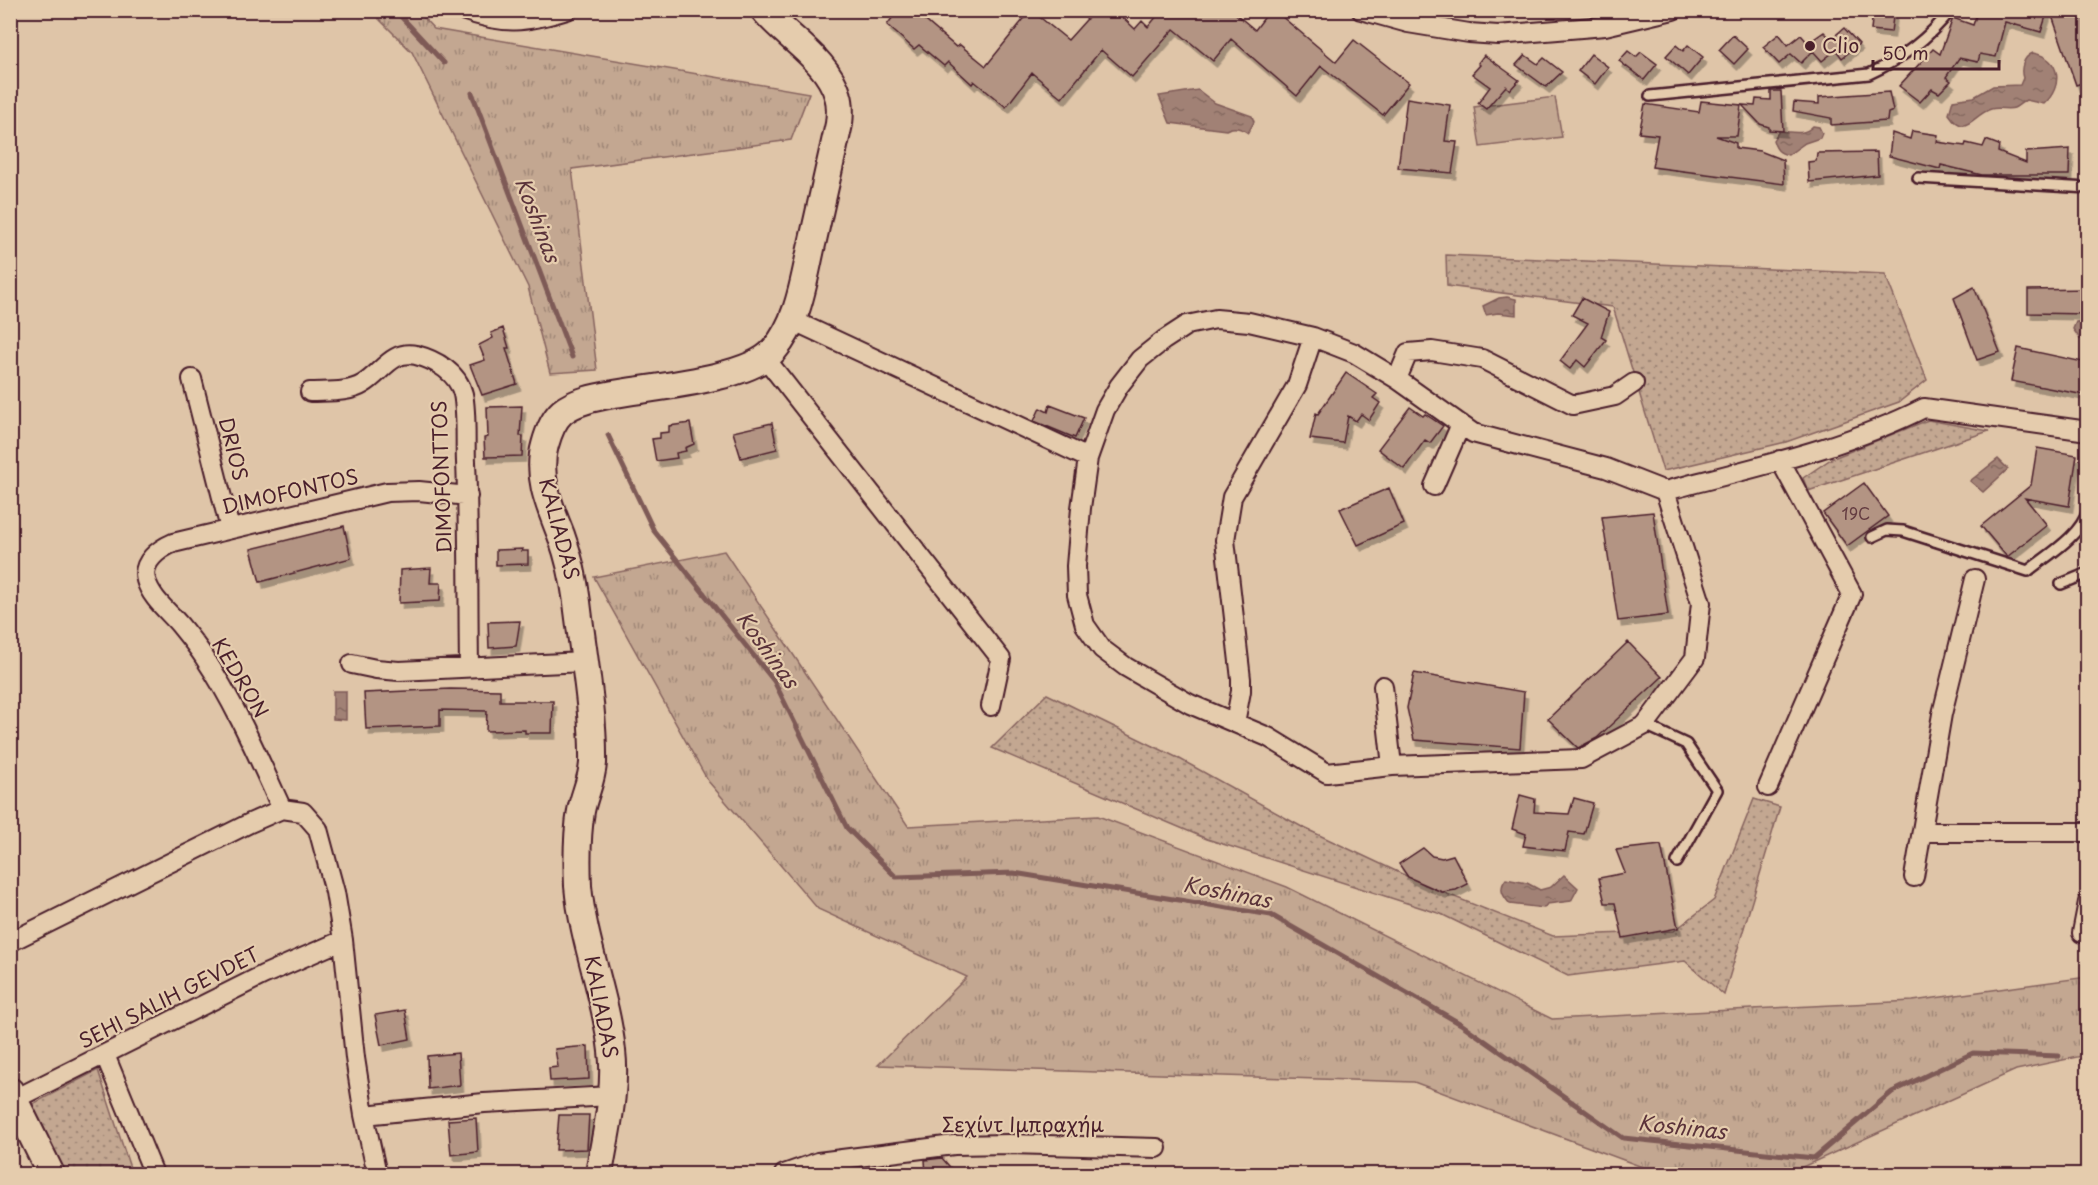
<svg xmlns="http://www.w3.org/2000/svg" width="2098" height="1185" font-family="'Playpen Sans',sans-serif">
	<style>
		.grass { fill: url(#grass-tufts); stroke: #86635e; stroke-width: 1.5 }
		.park { fill: url(#park-dots); stroke: #86635e; stroke-width: 1.5 }
		.pitch { fill: #c3a791; stroke: #86635e; stroke-width: 1.5 }
		.water { fill: url(#water-ripples); stroke: #7e5a57; stroke-width: 1.5 }
		.lines { fill: none; stroke-linecap: round; stroke-linejoin: round }
		.stream { stroke: #7e5a57; stroke-width: 5 }
		.building { fill: #b39483; stroke: #4a1f2b; stroke-width: 1.5; filter: url(#shadow) }
		.lane-casing { stroke: #4a1f2b; stroke-width: 14 }
		.street-casing { stroke: #4a1f2b; stroke-width: 22 }
		.secondary-casing { stroke: #4a1f2b; stroke-width: 30 }
		.lane { stroke: #e5ccad; stroke-width: 9 }
		.street { stroke: #e5ccad; stroke-width: 18 }
		.secondary { stroke: #e5ccad; stroke-width: 26 }
		.poi-dot { fill: #4a1f2b; stroke: #e5ccad; stroke-width: 2 }
		.labels { text-anchor: middle; stroke-width: 4.5; stroke-linejoin: round; paint-order: stroke }
		.number-label { font-size: 16px; fill: #643c41 }
		.poi-label { font-size: 20px; fill: #4a1f2b; stroke: #e5ccad; text-anchor: start }
		.street-label { font-size: 20px; fill: #4a1f2b; stroke: #e5ccad }
		.water-label { font-size: 21px; font-style: italic; fill: #5b333a; stroke: #e5ccad }
	</style>
	<defs>
		<pattern id="grass-tufts" width="24" height="20" patternUnits="userSpaceOnUse" patternTransform="scale(1.5)"><rect width="24" height="20" fill="#c3a791"/><path d="M3 7l-1-3M5 7V3M7 7l1-3M15 17l-1-3M17 17v-4M19 17l1-3" fill="none" stroke="#a08777"/></pattern>
		<pattern id="park-dots" width="8" height="8" patternUnits="userSpaceOnUse" patternTransform="scale(1.5)"><rect width="8" height="8" fill="#c3a791"/><path d="M2 2h.1M6 6h.1" fill="none" stroke="#a08777" stroke-width="1.8" stroke-linecap="round"/></pattern>
		<pattern id="water-ripples" width="26" height="14" patternUnits="userSpaceOnUse" patternTransform="scale(1.5)"><rect width="26" height="14" fill="#a18175"/><path d="M2 4q2-2 4 0t4 0M15 11q2-2 4 0t4 0" fill="none" stroke="#856960"/></pattern>
		<filter id="shadow"><feDropShadow dx="3.5" dy="6" stdDeviation="0" flood-color="#0004"/></filter>
	</defs>
	<rect width="100%" height="100%" fill="#dfc5a8"/>
	<filter id="ink" filterUnits="userSpaceOnUse"><feTurbulence type="fractalNoise" baseFrequency=".0167" numOctaves="2"/><feDisplacementMap in="SourceGraphic" scale="12" xChannelSelector="R" yChannelSelector="G"/><feConvolveMatrix kernelMatrix="1 2 1 2 8 2 1 2 1" color-interpolation-filters="sRGB"/></filter>
	<g filter="url(#ink)">
		<path class="grass" d="M371,11h46l17,18 375,64 -18,47 -219,29 25,201 -47,3 -22,-86 -116,-235z
			M724,551l184,275 190,-10 189,71 265,132 361,-18 174,-24v78l-71,15 -229,104h-126l-247,-92 -536,-17 89,-88 -149,-68 -110,-128 -114,-204z"/>
		<path class="park" d="M1446,255l439,19 42,106 -28,22 -113,40 -123,29 -50,-164 -166,-21z
			M1928,420l61,11 -181,60 -5,-13 28,-19z
			M1047,694l131,64 124,69 130,61 121,48 121,-5 40,-31 40,-101 26,8 -56,188 -39,-34 -117,15 -127,-62 -234,-75 -215,-91z
			M98,1070l34,104h-74l-35,-65z"/>
		<path class="pitch" d="M1555,97l7,40 -82,10 -6,-40z"/>
		<path class="water" d="M2033,53c29,5 30,34 11,51l-18,-4c-4,2 -9,7 -12,8 -5,2 -17,-1 -23,1 -19,6 -25,30 -42,5l4,-14 21,-3 19,-11 27,-1 3,-7c-3,-9 0,-21 10,-25z
			M1198,90l17,13 37,13 2,6 -6,11c-7,-5 -15,-7 -22,-3l-56,-7 -11,-27z
			M1813,126l6,1 3,6 -2,5 -15,5 -17,12c-9,-2 -12,-5 -15,-15l6,-9c13,1 25,5 34,-5z
			M1507,297l9,2v16l-18,-2 -12,2 -3,-9 16,-8z
			M2087,321v19l-7,-1 -7,-10 3,-7z
			M1998,459l10,10 -25,23 -13,-11z
			M333,691h13v29l-13,-1z
			M1564,875l14,13 -7,13 -24,3 -3,4 -34,-4c-7,-8 -12,-15 -4,-25l21,4 13,7 11,-3z"/>
		<g class="lines">
			<path class="stream" d="M395,10l49,53
				M472,93l100,264
				M608,435l46,96 120,150 73,147 49,49 118,-4 257,42 190,109 162,114 191,20 78,-66 81,-39 86,3"/>
		</g>
		<path class="building" d="M898,10h15l43,37 4,-2 26,21 45,-56 37,30 27,-30h20l20,19 7,-8 6,6 14,-17h69l24,20 15,-20h4l62,52 18,-22 55,43 -26,32 -62,-49 -24,30 -66,-57 -18,22 -39,-32 -42,48 -31,-27 -39,48 -30,-25 -26,34 -32,-26 -2,3 -24,-22 -4,4 -25,-21 -5,4 -27,-24z
			M1873,10h21l-3,22 -20,-2z
			M1978,10h70l-7,22 -36,-10 -9,35 -16,-3 -2,8 -19,-4 -13,19 5,4 -12,12 -7,-4 -12,13 -21,-16 34,-37 7,5 13,-36 20,7z
			M2050,10h38v71l-12,4z
			M1844,28l15,16 -17,14 -6,-8 -14,11 -9,-10 -12,12 -10,-9 -12,10 -16,-17 16,-13 9,11 13,-10 7,8 16,-11 7,7z
			M1733,35l15,14 -14,15 -15,-14z
			M1676,45l7,6 5,-6 15,12 -15,18 -22,-19z
			M1628,51l8,6 5,-5 16,12 -13,16 -25,-19z
			M1591,54l17,13 -13,17 -17,-13z
			M1484,55l35,25 -9,10 -4,-4 -20,23 -8,-6 12,-16 -18,-13 8,-9 -2,-2z
			M1525,55l13,9 6,-6 18,14 -16,15 -30,-22z
			M1771,91h10l2,40 -14,-1v-3l-9,-3 -18,-19 13,1 1,-7 15,1z
			M1889,92l4,19 -5,2 -1,8 -56,4v-7l-38,-7 1,-9 25,2v-7z
			M1407,98l43,7 -5,36 12,1 -5,31 -54,-5z
			M1701,101l40,4 -4,31h-21l20,7v5l24,3 23,9 1,24 -132,-17 6,-32 -19,-2 6,-29 54,8z
			M1912,131l26,4 -1,7 28,4 1,-3 17,4 3,-7 13,5 -1,7 28,11v-11l44,-3 -1,26h-87l-41,-10 -1,4 -51,-13 3,-23 18,6z
			M1877,152l1,23 -69,7 -1,-20 8,-1 1,-8z
			M1974,287l26,65 -23,8 -23,-62z
			M2088,289v25l-60,-1v-23z
			M1582,298l27,14 -8,25 5,3 -21,27 -8,-7 -7,9 -10,-8 28,-38 -16,-8z
			M503,328l6,20h-3l11,36 -35,11 -12,-30 15,-5 -6,-15 14,-7 -2,-5z
			M2018,348l70,15 -3,32 -74,-14z
			M1346,373l31,21 -4,4 7,5 -11,17 -8,-6 -5,7 -8,-5 -5,27 -33,-4 6,-26 2,1z
			M1050,405l34,13 -9,20 -41,-17 6,-13 8,4z
			M522,406l-2,30h3l-1,20 -37,1 -1,-19 4,-1 -1,-30z
			M1410,407l13,9 2,-2 18,12 -13,17 -5,-3 -21,29 -26,-20z
			M690,423l4,21 -9,4 1,3 -10,2 1,5 -21,3 -4,-22 8,-1v-5l9,-1v-6z
			M772,423l5,26 -36,9 -8,-26z
			M2037,448l40,7 -8,51 -44,-8 22,27 -40,32 -26,-31 50,-41z
			M1864,483l24,33 -41,30 -24,-33z
			M1389,488l15,36 -46,21 -18,-36z
			M1653,512l15,103 -50,6 -16,-104z
			M344,526l7,32 -91,24 -9,-33z
			M523,549l-1,2h6v13l-32,1v-15z
			M431,568l-1,15h11l-1,18 -41,2 1,-33z
			M520,621l-4,25 -27,2 -1,-26z
			M1628,642l34,35 -65,61 -19,10 -30,-29z
			M1414,673l110,19 -4,56 -106,-8 -7,-32z
			M450,689l50,1v11h53l-1,32h-27v-3l-39,1 1,-20 -47,-1v16l-74,3 -2,-36z
			M1520,795l15,4 -1,13 35,2 5,-16 19,5 -9,31 -15,-2 -4,19 -42,-5 3,-12 -14,-5z
			M1661,845l17,83 -55,10 -8,-35h-10l-6,-25 26,-5 -9,-23z
			M1423,848l9,8 10,2 11,-3 15,29 -12,6 -14,2 -34,-15 -9,-13z
			M405,1010l5,29 -29,6 -6,-30z
			M588,1046l1,33 -39,2 -1,-13 9,-1 -3,-18z
			M458,1053l2,32 -32,4 -1,-33z
			M559,1115h30l-2,34 -31,1z
			M476,1118l2,34 -27,3 -3,-35z
			M942,1158l14,16h-30l-1,-14z"/>
		<g class="lines">
			<g class="lane-casing">
				<path id="lane" d="M1650,96l219,-22c33,-15 59,-35 82,-64
					M1918,178l170,10
					M1872,537l15,-7 16,1 125,40c20,-16 53,-35 60,-61
					M2061,584l27,-11
					M1645,725l41,19 31,46 -40,72"/>
			</g>
			<g class="street-casing">
				<path id="street" d="M462,10c42,15 63,13 105,0
					M1361,10l47,13 61,10 29,2 107,-9 68,-16
					M1216,319l33,3 64,15 41,16 43,26 76,54 133,35 59,23 36,112 -6,55 -50,67 -64,34 -189,7 -65,7 -59,-36 -78,-33 -64,-37 -24,-18 -17,-24 -8,-30 -1,-29 5,-58 7,-50 17,-48 14,-24 21,-27 24,-19 23,-15z
					M792,320l296,138
					M766,359l235,300 -10,47
					M192,379l38,150
					M1397,379l11,-26 24,-2 50,8 91,46 42,-9 19,-13
					M310,392c16,-1 39,1 53,-8 19,-11 28,-34 53,-29 20,5 42,18 47,39 4,19 2,48 3,68 3,68 2,137 3,205
					M1434,486l27,-62
					M1665,491c86,-23 178,-42 259,-83l164,23
					M352,664l24,5 23,2 185,-9
					M1383,686l9,80
					M1235,723l6,-32v-12l-16,-139 7,-43 65,-112 16,-48
					M1768,787l84,-193 -72,-134
					M282,809c-24,-52 -46,-104 -78,-152 -7,-11 -16,-22 -25,-33 -11,-13 -28,-26 -33,-44 -5,-18 13,-31 27,-37l214,-51 32,-1 49,5
					M1922,832h166
					M1914,877l28,-163 33,-135
					M2082,933l6,-31
					M10,942l240,-119 32,-14 21,3 15,17 17,63 8,48 12,118 9,57 13,59
					M105,1055l49,119
					M15,1099l248,-124 80,-35
					M364,1115l120,-12 127,-7
					M784,1174l34,-12 136,-17 55,-1 148,4"/>
			</g>
			<g class="secondary-casing">
				<path id="secondary" d="M10,1091l41,83
					M599,1174c6,-39 18,-83 13,-123 -6,-56 -29,-109 -34,-165 -1,-23 -1,-52 3,-75 3,-16 11,-31 12,-48 1,-52 -10,-109 -16,-161 -3,-23 -8,-45 -16,-67 -11,-28 -25,-59 -16,-90 3,-11 8,-25 17,-33 13,-11 36,-15 52,-18 39,-7 136,-15 160,-44 26,-30 30,-73 39,-110 9,-39 17,-77 26,-116 1,-9 2,-19 -1,-28 -10,-36 -51,-58 -74,-86"/>
			</g>
			<use href="#lane" class="lane"/>
			<use href="#street" class="street"/>
			<use href="#secondary" class="secondary"/>
		</g>
	</g>
	<circle class="poi-dot" cx="1810" cy="46" r="6"/>
	<g class="labels">
		<g class="number-label">
			<text x="1856" y="520">19C</text>
		</g>
		<g class="poi-label">
			<text x="1822" y="53">Clio</text>
		</g>
		<g class="street-label">
			<text transform="translate(233 449) rotate(76)" y="7">DRIOS</text>
			<text transform="translate(442 477) rotate(-92)" y="7">DIMOFONTTOS</text>
			<text transform="translate(290 492) rotate(-13)" y="7">DIMOFONTOS</text>
			<text transform="translate(559 529) rotate(75)" y="7">KALIADAS</text>
			<text transform="translate(240 678) rotate(59)" y="7">KEDRON</text>
			<text transform="translate(169 998) rotate(-27)" y="7">SEHI SALIH GEVDET</text>
			<text transform="translate(601 1007) rotate(79)" y="7">KALIADAS</text>
			<text x="1023" y="1132">Σεχίντ Ιμπραχήμ</text>
		</g>
		<g class="water-label">
			<text transform="translate(537 220) rotate(69)" y="7">Koshinas</text>
			<text transform="translate(767 650) rotate(54)" y="7">Koshinas</text>
			<text transform="translate(1227 893) rotate(11)" y="7">Koshinas</text>
			<text transform="translate(1682 1128) rotate(6)" y="7">Koshinas</text>
		</g>
	</g>
	<rect width="2098" height="1185" fill="none" stroke="#e5ccad" stroke-width="36"/>
	<rect x="18" y="18" width="2062" height="1149" fill="none" stroke="#4a1f2b" stroke-width="2" filter="url(#ink)"/>
	<path d="M1873 60v9h126v-9" fill="none" stroke="#4a1f2b" stroke-width="3"/>
	<text x="1882" y="60" font-size="18" fill="#4a1f2b" stroke="#e5ccad" stroke-width="4.5" paint-order="stroke">50 m</text>
</svg>
